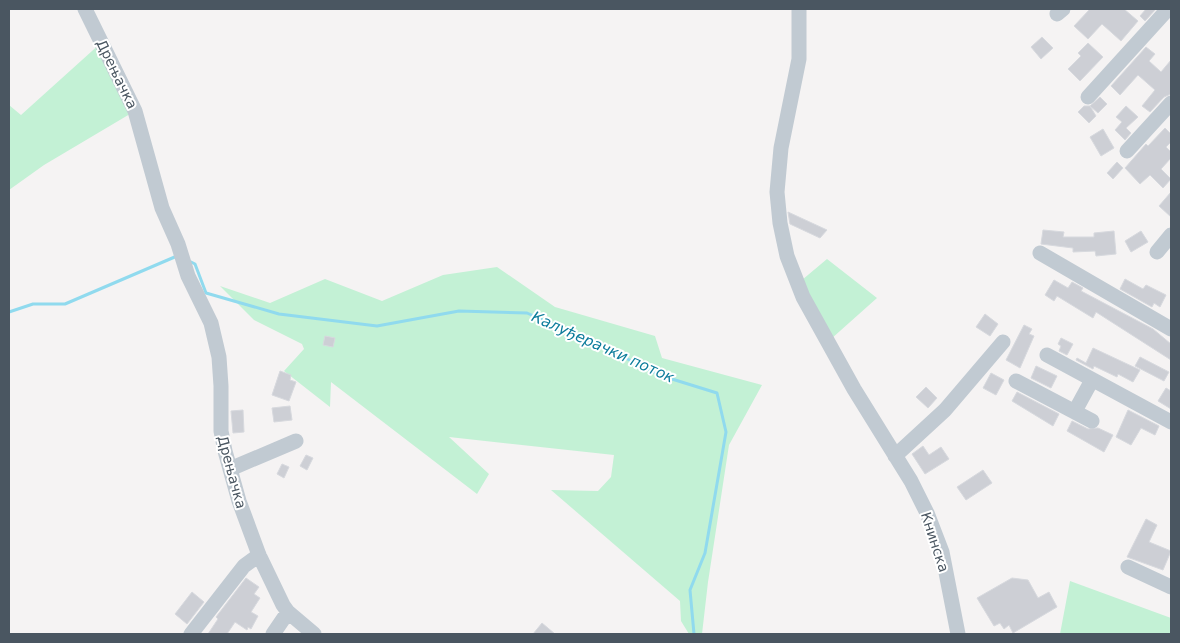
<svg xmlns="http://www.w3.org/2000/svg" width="1180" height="643" font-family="'DejaVu Sans',sans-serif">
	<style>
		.green { fill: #c3f1d5 }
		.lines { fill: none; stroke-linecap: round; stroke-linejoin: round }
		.stream { stroke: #90daee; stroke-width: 3 }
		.building { fill: #cdcfd5; stroke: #d7d9de }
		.minor { stroke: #c1cad2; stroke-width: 15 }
		.labels { text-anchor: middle; stroke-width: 4; stroke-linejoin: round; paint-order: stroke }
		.street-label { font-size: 14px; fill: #4a5661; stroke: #fff }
		.water-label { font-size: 15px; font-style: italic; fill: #0c7c9b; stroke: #fff }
	</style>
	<rect width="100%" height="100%" fill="#f5f3f3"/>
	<path class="green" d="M102,42l33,69 -91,54 -35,25v-85l12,10z
		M827,259l50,39 -46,41 -29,-59z
		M497,267l58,40 100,29 7,22 100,27 -33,60 -21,137 -6,52h-13l-8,-13 -1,-20 -129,-111 47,1 13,-14 3,-22 -165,-18 40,37 -12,20 -146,-112 -1,25 -46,-36 20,-22 -2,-5 -48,-24 -34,-34 50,17 55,-24 57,22 61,-26z
		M1070,581l101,37v16h-111z"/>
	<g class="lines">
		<path class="stream" d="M189,261l6,3 11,29 73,21 98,12 82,-15 68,2 81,36 51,26 58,18 9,39 -21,121 -15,37 4,44
			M9,312l24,-8h32l112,-48"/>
	</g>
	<path class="building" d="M1090,9h34l14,12 -17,20 -19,-17 -14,15 -14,-13z
		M1146,9h10l-11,12 -5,-5z
		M1042,37l11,11 -12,11 -10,-12z
		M1088,43l15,14 -23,24 -12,-12 13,-13 -3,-3z
		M1146,47l9,7 -6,7 12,11 10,-12v34l-7,3 -14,15 -8,-6 13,-16 -17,-15 -18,20 -9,-9z
		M1100,97l7,7 -9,9 -8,-7z
		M1084,106h6l6,10 -7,7 -11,-11z
		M1126,106l12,11 -12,11 5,5 -6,7 -10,-10 7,-8 -6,-5z
		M1165,128l6,6v8l-5,5 5,5v6l-10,11 10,10 -8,9 -13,-13 -10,9 -15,-16 21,-24 2,2z
		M1103,129l11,19 -13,8 -11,-19z
		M1117,162l6,6 -10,11 -6,-6z
		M1171,192v25l-12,-11z
		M788,212l39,18 -7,8 -30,-14z
		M1043,230l21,2 -1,5h31v-4l20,-2 2,23 -20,2 -1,-5 -22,1v-4l-32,-4z
		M1141,231l7,11 -17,10 -6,-11z
		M1125,279l18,10 3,-4 20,10 -6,12 -6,-4 -2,4 -32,-18z
		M1054,280l14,8 4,-6 11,6 -2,3 72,38 18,15v16l-75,-48 -3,6 -36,-22 -3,5 -9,-6z
		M985,314l13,10 -8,12 -14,-9z
		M1024,325l8,4 -3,5 5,2 -14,32 -14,-8z
		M325,336l10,2 -2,9 -10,-2z
		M1061,338l12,6 -6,11 -8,-4 2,-5 -3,-2z
		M1093,348l47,22 -7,12 -15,-8 -1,3 -23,-11 -1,3 -17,-9 1,-2 9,5z
		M1140,357l29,15 -5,9 -29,-15z
		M1036,366l21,10 -6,12 -20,-10z
		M280,371l11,4 -1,5 6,2 -7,19 -17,-6z
		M991,373l13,7 -8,15 -13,-7z
		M926,387l11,11 -9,10 -12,-11z
		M1166,388l5,3v18l-13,-8z
		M1017,392l42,22 -6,12 -41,-25z
		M290,406l2,14 -18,2 -2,-14z
		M243,410l1,22 -11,1 -2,-22z
		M1128,410l31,16 -4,9 -14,-7 -10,17 -15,-8z
		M1072,421l16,8 10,-1 15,7 -9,17 -37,-21z
		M923,446l6,9 12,-8 8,12 -24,15 -13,-20z
		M306,455l7,3 -6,12 -7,-4z
		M282,464l7,3 -5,11 -7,-4z
		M983,470l9,13 -26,17 -9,-13z
		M1146,519l11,6 -8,17 22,9 -8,19 -36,-13z
		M246,578l13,9 -5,7 6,4 -9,14 7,4 -7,13 -3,-2 -1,3 -12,-8 -8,12h-19l10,-15 -2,-2z
		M1012,578l16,2 10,18 11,-6 8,15 -44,26 -4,-8 -5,4 -4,-6 -6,3 -17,-28z
		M192,592l12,10 -17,22 -12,-10z
		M542,623l13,11h-22z"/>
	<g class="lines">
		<path class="minor" d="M85,9l50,102 27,97 16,36 10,32 23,47 8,34 2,29v45l4,20 14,50 20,54 24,50 5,7 26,22
			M799,9v50l-18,89 -4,44 3,31 7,33 16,41 51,92 57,92 16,32 15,39 16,82
			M1057,14l6,-5
			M1088,97l80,-88
			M1127,151l44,-48
			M1157,252l14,-17
			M1040,253l131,76
			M1047,355l124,67
			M1016,381l76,40
			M1075,411l17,-31
			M895,456l50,-46 58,-68
			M230,469l66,-28
			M1128,567l43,20
			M191,634l53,-68 15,-11
			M273,634l15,-22"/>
	</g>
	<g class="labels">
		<g class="street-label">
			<text transform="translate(117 74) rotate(64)" y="5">Дрењачка</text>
			<text transform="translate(232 472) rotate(75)" y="5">Дрењачка</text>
			<text transform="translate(935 542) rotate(72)" y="5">Книнска</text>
		</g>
		<g class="water-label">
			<text transform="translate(603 347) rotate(24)" y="5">Калуђерачки поток</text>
		</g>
	</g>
	<rect width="1180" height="643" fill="none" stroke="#4a5661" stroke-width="20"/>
</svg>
